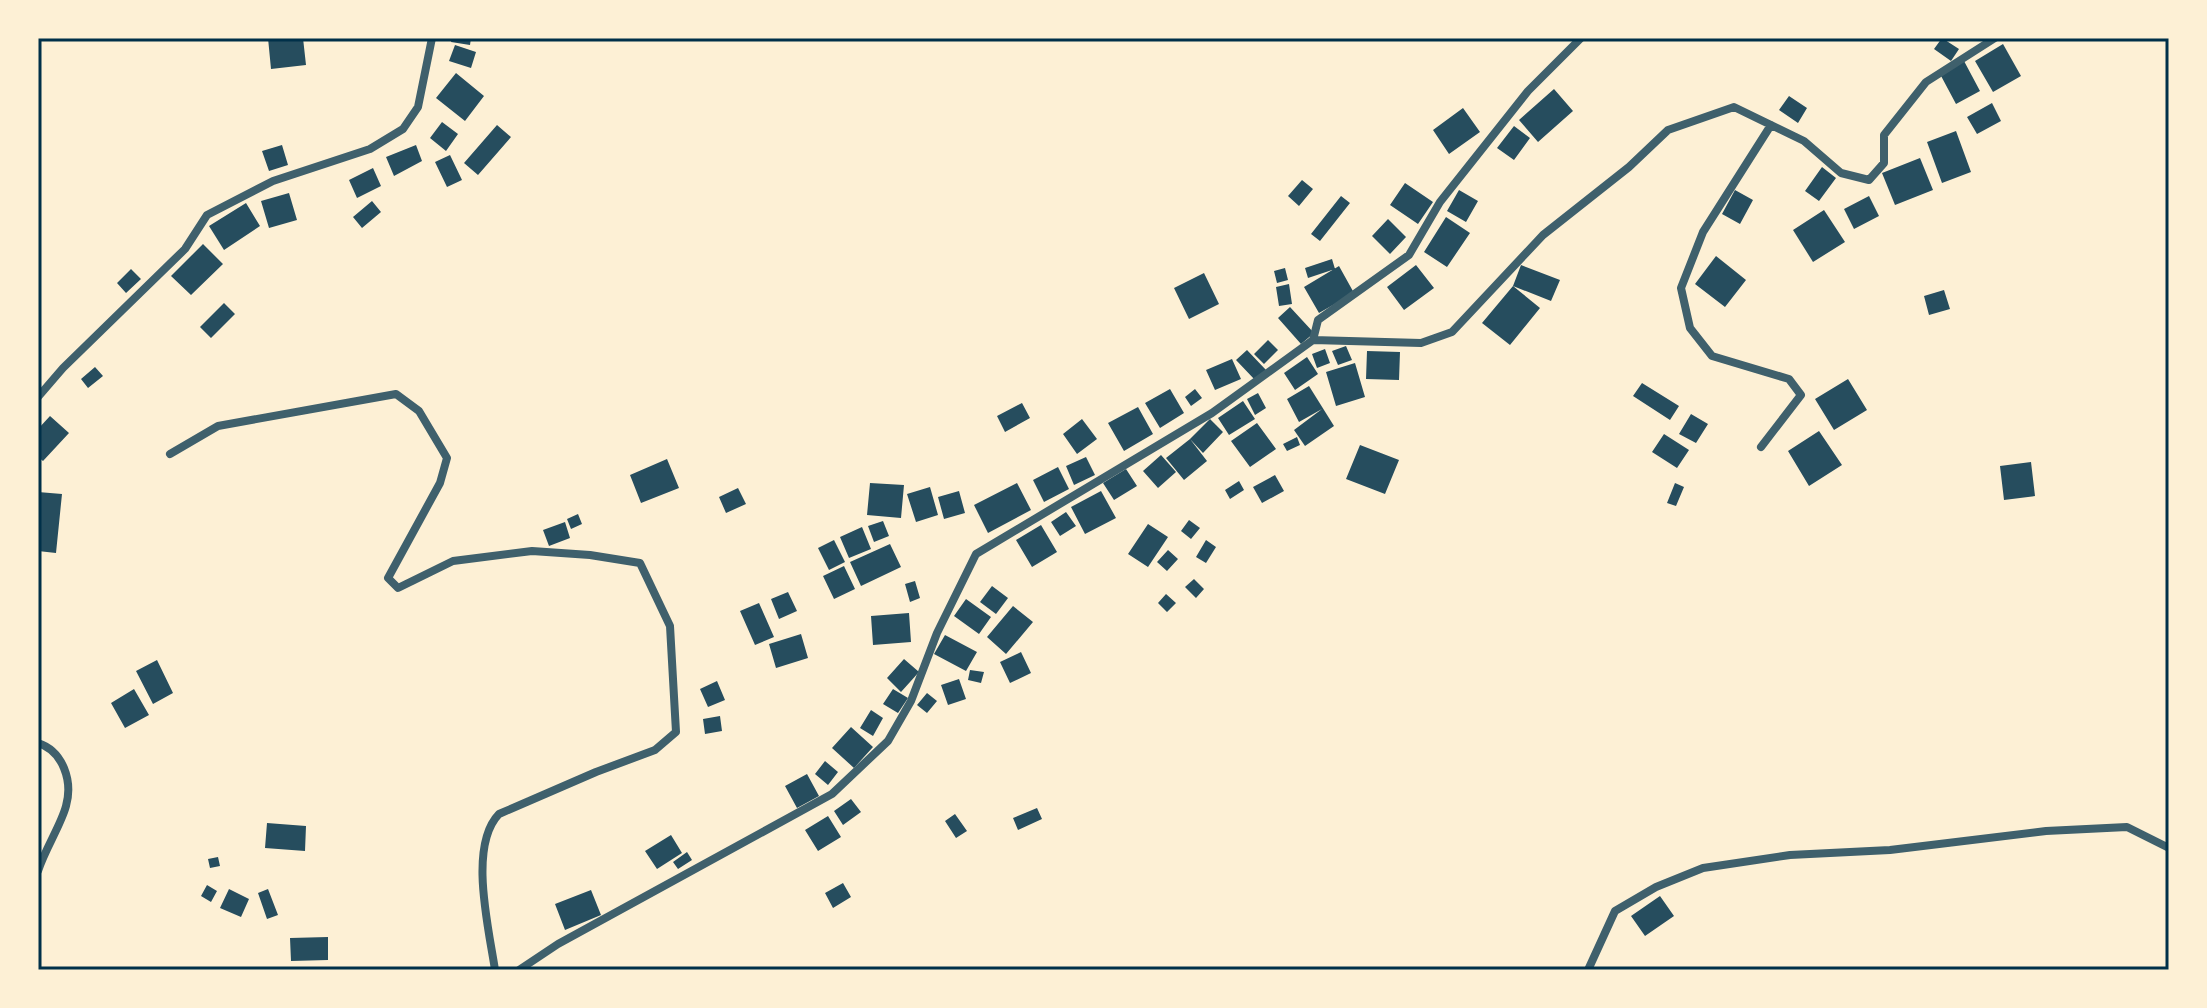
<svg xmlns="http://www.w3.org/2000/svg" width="2207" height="1008" font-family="'Alegreya Sans',sans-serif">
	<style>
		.building { fill: #264d5e }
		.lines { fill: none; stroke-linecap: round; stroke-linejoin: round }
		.minor { stroke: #3f606c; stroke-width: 8 }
		.neatline { fill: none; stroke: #003049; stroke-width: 3 }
	</style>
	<rect width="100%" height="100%" fill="#fdf0d5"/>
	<path class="building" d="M268,38h35l3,27 -35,4z
		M452,38h19l-1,7 -19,-3z
		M1942,38l17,11 -8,12 -17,-12z
		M2003,44l18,32 -28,16 -18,-31z
		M455,45l21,7 -5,16 -22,-7z
		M1964,61l16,30 -24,13 -16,-30z
		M456,73l28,23 -19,25 -29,-23z
		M1554,89l19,22 -35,31 -19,-22z
		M1789,96l18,12 -9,15 -19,-13z
		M1992,103l9,18 -24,13 -10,-17z
		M1463,108l17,24 -31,22 -16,-24z
		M442,122l16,12 -12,17 -16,-13z
		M497,125l14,12 -33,38 -14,-12z
		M1514,126l16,12 -16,22 -17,-12z
		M1956,131l15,41 -29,11 -15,-41z
		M282,145l6,20 -19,6 -7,-20z
		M416,145l6,16 -28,15 -8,-19z
		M450,155l12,25 -15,7 -12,-25z
		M1920,158l13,32 -38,15 -13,-32z
		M1822,167l14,11 -17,23 -14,-10z
		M373,168l8,18 -24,12 -8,-18z
		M1302,180l11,9 -14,17 -11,-10z
		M1405,183l28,19 -15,22 -28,-19z
		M1459,190l19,11 -12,21 -19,-11z
		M1735,190l18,10 -13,24 -18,-10z
		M289,193l8,27 -28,8 -8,-27z
		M1341,196l9,7 -30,38 -9,-7z
		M1869,196l10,20 -25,13 -10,-20z
		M372,201l9,11 -19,16 -9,-11z
		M246,203l14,23 -36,24 -15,-24z
		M1824,210l21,32 -32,20 -20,-32z
		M1446,217l24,16 -23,34 -23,-15z
		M1388,219l18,18 -16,17 -18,-18z
		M203,244l20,20 -32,31 -20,-19z
		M1716,256l30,24 -21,27 -30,-23z
		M1332,259l3,10 -27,9 -3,-10z
		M1416,265l18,23 -30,22 -17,-23z
		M1521,265l39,15 -9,21 -38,-15z
		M1339,266l15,27 -35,20 -15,-26z
		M1285,268l3,12 -11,3 -3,-12z
		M131,269l10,10 -15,14 -9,-10z
		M1204,273l15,31 -30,15 -15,-31z
		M1289,284l3,20 -13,2 -3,-19z
		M1513,286l27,22 -30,37 -28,-22z
		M1944,290l6,19 -21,6 -5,-19z
		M224,303l11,11 -24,24 -11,-11z
		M1290,307l24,26 -13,11 -23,-26z
		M1268,340l10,10 -14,14 -10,-10z
		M1346,346l6,14 -14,5 -6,-14z
		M1325,349l5,14 -13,5 -5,-14z
		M1247,350l19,20 -11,10 -19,-20z
		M1367,351l33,1 -1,28 -33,-1z
		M1307,357l11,17 -23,16 -11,-17z
		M1232,359l9,20 -26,11 -9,-20z
		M1355,363l10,34 -29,9 -10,-34z
		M95,367l8,9 -15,12 -7,-9z
		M1848,379l19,31 -33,20 -19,-31z
		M1642,383l37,23 -9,14 -37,-24z
		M1309,386l25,40 -29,20 -11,-16 28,-21 -23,13 -12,-23z
		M1170,389l14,24 -24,15 -15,-25z
		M1195,389l7,9 -11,8 -6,-9z
		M1258,393l8,15 -11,7 -8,-16z
		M1243,401l12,18 -26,16 -11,-17z
		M1022,403l8,15 -25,14 -8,-16z
		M1138,407l15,27 -29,17 -16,-28z
		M1691,414l17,10 -12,19 -17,-9z
		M50,416l19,17 -26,28 -5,-4v-28z
		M1082,419l15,20 -20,15 -14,-20z
		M1210,419l13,13 -20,21 -13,-14z
		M1257,423l19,26 -26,18 -19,-26z
		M1819,431l23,34 -33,21 -21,-35z
		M1664,434l25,16 -12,18 -25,-16z
		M1297,437l3,8 -13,6 -4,-7z
		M1190,439l17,22 -23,19 -18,-22z
		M1360,445l39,15 -14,34 -39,-15z
		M1161,455l15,17 -18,16 -15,-17z
		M1086,457l9,18 -21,10 -8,-19z
		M667,459l12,29 -38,15 -11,-28z
		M2031,462l4,34 -31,4 -4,-34z
		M1058,467l11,22 -25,13 -11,-22z
		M1126,469l11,17 -23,14 -11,-17z
		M1275,475l9,16 -22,12 -9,-16z
		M1239,481l5,9 -14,9 -5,-9z
		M870,483l34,2 -3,33 -34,-3z
		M1017,483l14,27 -43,23 -14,-28z
		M1675,483l9,4 -8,19 -9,-3z
		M930,487l8,28 -22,7 -9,-28z
		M738,488l8,16 -20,9 -7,-16z
		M959,491l6,22 -21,6 -6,-22z
		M1101,491l15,27 -31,16 -14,-27z
		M38,492l24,2 -6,59 -18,-2z
		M1066,512l10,14 -16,10 -9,-14z
		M578,514l4,10 -11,5 -4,-10z
		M1189,520l11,8 -9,11 -10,-8z
		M883,521l6,15 -15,6 -6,-16z
		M565,522l5,16 -21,8 -6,-16z
		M1148,524l20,13 -20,30 -20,-13z
		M1041,525l16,27 -25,15 -16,-27z
		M862,527l9,22 -22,9 -9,-21z
		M834,540l11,22 -16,8 -11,-22z
		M1206,540l10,7 -10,16 -10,-6z
		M890,544l11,23 -40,19 -11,-24z
		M1168,550l10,9 -11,12 -10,-9z
		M844,566l11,23 -21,10 -11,-23z
		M1194,579l10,10 -8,9 -11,-11z
		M915,581l5,17 -10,4 -5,-18z
		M992,586l16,12 -12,16 -16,-12z
		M788,592l9,19 -18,8 -8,-20z
		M1166,594l10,9 -9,9 -9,-9z
		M966,599l25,18 -12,17 -25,-18z
		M759,603l15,34 -19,8 -15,-34z
		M1013,606l20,16 -27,32 -19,-17z
		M909,613l2,29 -38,3 -2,-29z
		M801,634l7,24 -32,10 -7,-24z
		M945,635l32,17 -11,19 -32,-17z
		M1021,652l10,21 -21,10 -10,-21z
		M904,659l15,13 -18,20 -14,-14z
		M157,660l16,33 -20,11 -17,-33z
		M970,670l14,2 -3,11 -13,-3z
		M959,679l7,20 -18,6 -7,-20z
		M717,681l8,19 -17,7 -8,-18z
		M134,689l15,26 -24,13 -14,-25z
		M893,689l15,9 -10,15 -15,-9z
		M927,693l10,8 -10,12 -10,-8z
		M871,710l12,8 -10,18 -13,-8z
		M720,716l2,15 -17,3 -2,-15z
		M851,727l22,20 -19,21 -22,-20z
		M825,761l13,11 -10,13 -13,-11z
		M807,774l12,22 -22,12 -12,-22z
		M851,799l10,13 -18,13 -9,-14z
		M1037,808l5,11 -24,11 -5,-12z
		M955,814l12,17 -11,7 -11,-17z
		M828,816l13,21 -23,14 -13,-21z
		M267,823l39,3 -1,25 -40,-3z
		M671,835l11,18 -25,16 -12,-18z
		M687,852l5,8 -14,9 -5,-7z
		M218,857l2,9 -10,2 -2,-9z
		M843,883l8,14 -18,11 -8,-15z
		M207,885l10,6 -6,11 -10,-6z
		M229,889l20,10 -8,18 -21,-9z
		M268,889l10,26 -11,4 -9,-26z
		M591,890l10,25 -36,15 -10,-26z
		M1660,896l14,20 -29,20 -14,-20z
		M328,937v23l-37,1 -1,-23z"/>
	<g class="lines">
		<path class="minor" d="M1313,340l108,3 31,-11 91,-97 86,-68 39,-37 66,-23 70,34 37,32 28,7 15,-17v-28l42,-53 69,-44
			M38,397l25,-29 122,-119 22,-34 66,-34 97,-32 33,-20 15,-22 14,-69
			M1761,447l40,-52 -12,-16 -77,-23 -22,-28 -9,-40 22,-56 68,-107
			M170,454l48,-28 178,-32 23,17 28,47 -7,25 -52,95 10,10 55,-27 79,-10 58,4 50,8 30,63 6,106 -21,18 -59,22 -97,42c-31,32 -10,115 -4,156
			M38,743c25,8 35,38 28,63 -5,19 -21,43 -28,65
			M519,970l39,-26 274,-150 56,-53 23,-40 26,-68 39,-79 236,-141 101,-73 5,-20 91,-65 31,-53 88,-111 53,-53
			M1588,970l27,-59 41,-24 47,-19 87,-13 100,-5 156,-19 81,-4 42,21"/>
	</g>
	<rect width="2207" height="1008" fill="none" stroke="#fdf0d5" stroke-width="80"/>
	<rect x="40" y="40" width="2127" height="928" class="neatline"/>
</svg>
